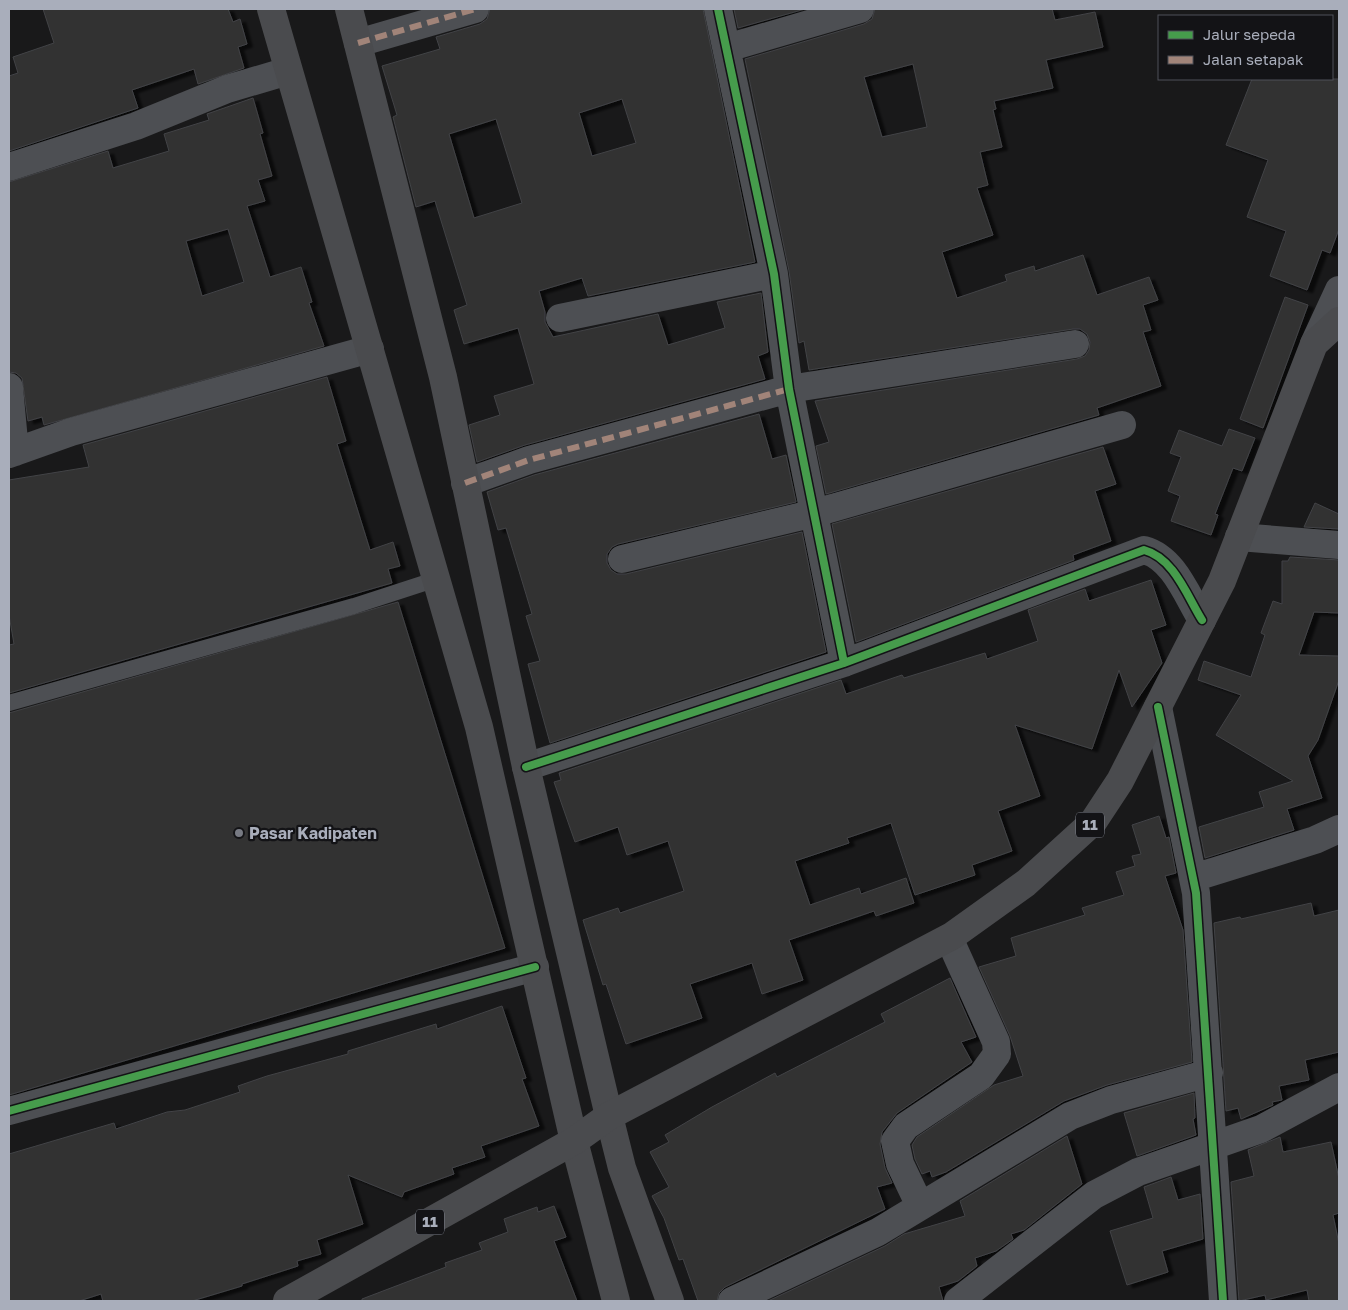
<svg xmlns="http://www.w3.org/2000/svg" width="1348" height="1310" font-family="'Golos Text',sans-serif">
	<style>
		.building { fill: #313132; stroke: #424346; fill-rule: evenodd; filter: url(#shadow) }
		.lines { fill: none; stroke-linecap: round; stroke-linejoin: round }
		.service { stroke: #4d4f53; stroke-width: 16 }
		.minor { stroke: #4d4f53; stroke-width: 28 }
		.primary { stroke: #4a4b4e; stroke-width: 28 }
		.trunk { stroke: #4a4b4e; stroke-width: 28 }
		.quiet { stroke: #a18479; stroke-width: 6; stroke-dasharray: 12 6; stroke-linecap: butt }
		.cycleway-casing { stroke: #131316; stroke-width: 11 }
		.cycleway { stroke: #469c4c; stroke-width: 8 }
		.poi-dot { fill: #777a83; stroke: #131316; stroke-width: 2 }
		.labels { text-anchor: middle; stroke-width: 4.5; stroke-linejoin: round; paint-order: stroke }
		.shield { fill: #131316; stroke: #7c808a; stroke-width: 1 }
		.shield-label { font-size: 15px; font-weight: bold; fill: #a9aebb }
		.poi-label { font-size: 16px; font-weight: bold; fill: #a9aebb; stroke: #131316; text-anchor: start }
	</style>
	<defs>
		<filter id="shadow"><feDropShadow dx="5.5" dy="3" stdDeviation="1" flood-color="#0009"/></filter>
	</defs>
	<rect width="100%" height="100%" fill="#19191a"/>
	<path class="building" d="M43,9h185l5,13 7,-3 7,25 -9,3 6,21 -46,16 -4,-15 -62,21 6,18 -129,43v-75l9,-3 -5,-16 41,-14z
		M490,9h213l52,253 -167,34 -6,-18 -43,13 6,21v10l8,15 105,-23 10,31 57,-17 -8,-26 44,-9 7,59 -10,4 7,23 -240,66 -48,17 -8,-37 31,-10 -6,-19 40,-12 -16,-56 -54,16 -10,-34 13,-5 -32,-104 -19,6 -23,-90 4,-2 -15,-49 58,-17 -4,-12 44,-13 7,-5zM622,99l14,44 -44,13 -13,-43zM496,119l26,84 -48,15 -25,-84z
		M734,9h71l-67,19z
		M875,9h177l3,11 40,-8 8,35 -57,13 7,28 -59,13 2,8 -3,1 9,37 -22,5 8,33 -11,3 16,47 -51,17 15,46 50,-17 -2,-6 29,-9 1,5 48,-16 14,40 52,-18 9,23 -15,5 8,25 -8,2 18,54 -64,22 2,7 -273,79 -10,-48 13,-4 -14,-41 262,-42 8,-3 4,-6 1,-8 -3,-8 -7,-5h-7l-264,41 -5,-29 -5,2 -10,-72 -44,-212 119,-35 8,-5zM913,64l14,63 -45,10 -18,-60z
		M1252,79h87v150l-9,24 -8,-3 -15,40 -37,-14 16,-45 -39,-14 21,-57 -42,-15z
		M253,98l10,35 -3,1 12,42 -14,4 7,21 -18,5 23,71 31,-10 11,35 -3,1 15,43 -280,79 -2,-8 -14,4 -6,-43 -6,-5 -7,-1v-190l99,-31 5,17 56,-17 -5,-17 45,-14 -2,-6zM228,229l16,53 -42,14 -16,-55z
		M1285,297l23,8 -45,123 -23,-9z
		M327,377l19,64 -9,3 33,106 23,-8 7,24 -12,3 4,14 -383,110v-48l5,-1 -5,-29v-135l80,-13 -6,-22z
		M759,414l13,45 14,-4 10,47 -178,42 -6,3 -5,7v9l4,7 6,4h9l176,-42 24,120 -276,91 -22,-79 12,-3 -14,-45 6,-2 -26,-86 -8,2 -11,-38 47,-17z
		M1229,429l26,9 -13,33 -9,-3 -18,46 3,1 -7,20 -40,-14 9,-25 -12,-5 13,-34 -11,-4 9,-23 43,16z
		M1103,447l13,37 -21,7 16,50 -38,14 1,5 -218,82 -24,-118z
		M1315,503l24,11v15l-35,-2z
		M1290,557l49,3v53l-25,-1 -15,43 40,1v24l-21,60 -10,16 14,42 -35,11 7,21 -89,28 -6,-31 65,-20 -5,-15 34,-11 -77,-46 25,-40 -43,-15 6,-19 47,16 14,-42 -4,-2 12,-32 9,3v-43h6z
		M1151,580l15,45 -15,5 11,33 -30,44 -13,-37 -27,79 -77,-24 25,71 -42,15 14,40 -40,14 3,10 -60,20 -24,-72 -44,15 2,5 -54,18 15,44 49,-17 2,6 45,-16 8,25 -38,13 -2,-5 -85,29 14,40 -41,14 -10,-31 -62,21 12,34 -76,26 -20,-60 -3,1 -20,-65 35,-12 2,5 64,-22 -16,-50 -41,14 -9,-28 -43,15 -21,-60 7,-2 -2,-7 282,-93 5,14 56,-19 2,3 81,-25 2,6 51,-18 -10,-31 57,-21 4,12z
		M398,602l107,346 -496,147v-382z
		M1159,816l7,22 3,-1 7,36 -11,3 18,54 9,132 -85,23 -43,16 -118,71 -14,5 -2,-6 -8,3 -7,-15 -3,-14 5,-8 77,-52 29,-9 -13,-40 -31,-69 37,-11 -5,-18 74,-23 -3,-7 42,-13 -8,-23 19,-6 -3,-10 9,-2 -9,-29z
		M1311,903l3,13 25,-6v142l-34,8 4,20 -30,6 3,14 -10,2 1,3 -32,14 -3,-11 -12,3 -12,-188 26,-6 1,2z
		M950,978l26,59 -15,5 11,20 -75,51 -15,19 -2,12 5,24 7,15 -15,4 8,22 -160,78 -6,6 -2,8h-19l-15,-42 -4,1 -15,-42 -12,-22 17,-9 -19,-35 19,-10 -4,-7 47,-28 63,-34 2,4 108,-55 -4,-8z
		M502,1006l24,72 -4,1 17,47 -58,20 4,11 -33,11 2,6 -50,18 -2,5 -54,-22 15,49 -46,16 4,14 -24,7 1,5 -56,18v2l-50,15h-89l-2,-7 -22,7h-70v-147l105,-31 2,6 51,-17 18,-2 55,-18 -2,-6 29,-10 81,-22v-3l88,-27 1,5z
		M1194,1093l1,25 -2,1 3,16 -59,21 -13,-43z
		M1067,1136l15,48 -58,46 -13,4 2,5 -17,12 -21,7 2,8 -19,15 -19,6 4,14h-175l117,-55 19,-12 61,-18 -5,-15z
		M1280,1137l3,15 48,-10 8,37v34l-6,2 6,29v57h-30l-2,-11 -41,10 -1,-5 -26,6 -8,-119 23,-6 -6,-26z
		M1171,1177l7,23 22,-6 3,45 -41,12 6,21 -41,13 -17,-54 43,-13 -9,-31z
		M554,1206l12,31 -12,4 23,60h-215v-2l84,-32 -1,-4 37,-13 -3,-7 29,-11 -4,-13 33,-12 1,5z"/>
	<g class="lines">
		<path class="service" d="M9,703l345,-97 83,-27"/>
		<path class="minor" d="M718,9l56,265 15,115 55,274
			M358,43l117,-34
			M727,48l133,-39
			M9,167l127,-41 91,-37 61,-18
			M560,318l214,-44
			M1314,344l25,-54
			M9,387l6,65
			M9,454l62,-22 299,-83
			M465,483l64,-23 260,-71 286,-45
			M1239,537l100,8
			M622,559l193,-46 307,-88
			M1158,707l38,186 27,408
			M526,767l318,-104 300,-113c30,8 43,46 58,70
			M1193,878l122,-38 24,-11
			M9,1111l526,-144
			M920,1206l-20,-42 -5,-23 11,-15 75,-50 16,-22 -1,-12 -47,-104
			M732,1301l146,-69 192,-116 41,-16 98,-27
			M958,1301l136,-106 44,-23 123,-43 78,-42"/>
		<path class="primary" d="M271,9l208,718 95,414 42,160
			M349,9l94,368 83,390 83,349 13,52 48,133"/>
		<path class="trunk" d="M287,1301l287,-160 35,-25 343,-180 74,-53 67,-61 27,-41 102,-200 92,-237 25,-23"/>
		<path class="quiet" d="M358,43l117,-34
			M465,483l64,-23 260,-71"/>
		<g class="cycleway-casing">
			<path id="cycleway" d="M718,9l56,265 15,115 55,274
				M1158,707l38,186 27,408
				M526,767l318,-104 300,-113c30,8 43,46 58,70
				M9,1111l526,-144"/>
		</g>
		<use href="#cycleway" class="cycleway"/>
	</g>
	<circle class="poi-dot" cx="239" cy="833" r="5"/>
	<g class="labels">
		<g class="shield">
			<rect x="1076" y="812.5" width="28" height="25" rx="4"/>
			<rect x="416" y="1209.5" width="28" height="25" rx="4"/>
		</g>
		<g class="shield-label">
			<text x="1090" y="830">11</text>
			<text x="430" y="1227">11</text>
		</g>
		<g class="poi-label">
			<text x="249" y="839">Pasar Kadipaten</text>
		</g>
	</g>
	<rect width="1348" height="1310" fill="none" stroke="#a9aebb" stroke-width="20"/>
	<rect x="1158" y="15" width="175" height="65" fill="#131316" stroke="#4f5158"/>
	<rect x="1168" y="31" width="25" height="8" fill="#469c4c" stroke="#4f5158"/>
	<text x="1203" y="40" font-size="15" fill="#a9aebb">Jalur sepeda</text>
	<rect x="1168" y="56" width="25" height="8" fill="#a18479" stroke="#4f5158"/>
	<text x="1203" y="65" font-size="15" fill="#a9aebb">Jalan setapak</text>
</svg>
